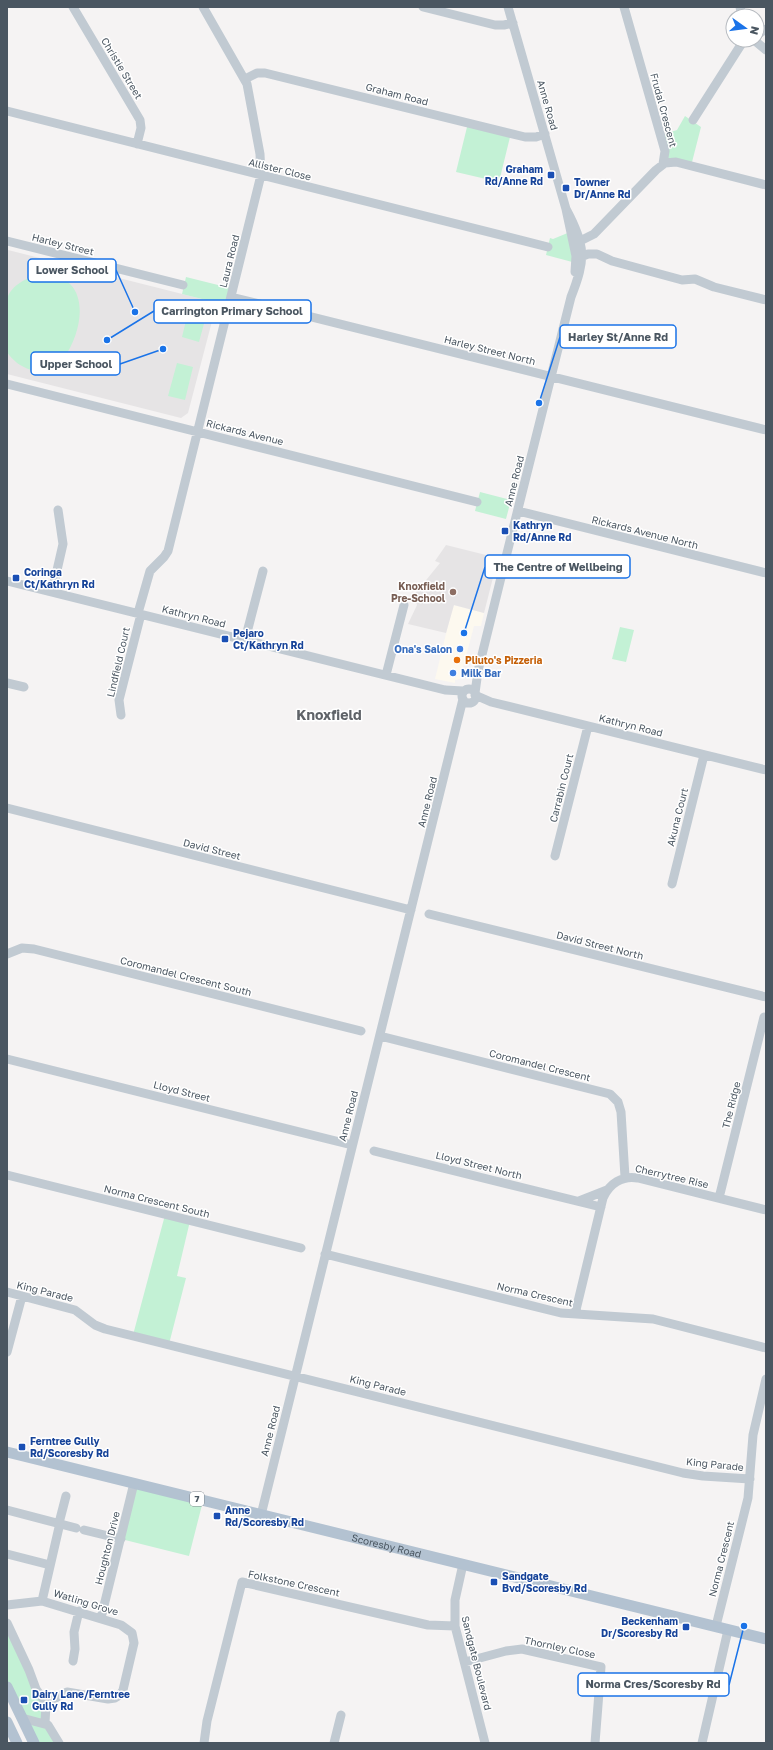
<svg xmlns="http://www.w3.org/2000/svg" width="773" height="1750" font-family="'Golos Text',sans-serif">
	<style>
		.commercial { fill: #fdf9ef }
		.education { fill: #e6e4e5 }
		.green { fill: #c3f1d5 }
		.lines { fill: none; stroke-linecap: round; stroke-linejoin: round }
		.minor { stroke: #c1cad2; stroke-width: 9 }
		.major { stroke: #b3c2d1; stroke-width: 11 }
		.transit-dot { fill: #1a4fb4; stroke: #fff; stroke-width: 1.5 }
		.education-dot { fill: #8d6e63; stroke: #fff; stroke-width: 1.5 }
		.shop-dot { fill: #3f7fe0; stroke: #fff; stroke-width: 1.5 }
		.food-dot { fill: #e8710a; stroke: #fff; stroke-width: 1.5 }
		.labels { text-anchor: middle; stroke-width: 3; stroke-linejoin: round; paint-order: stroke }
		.shield { fill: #fff; stroke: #808990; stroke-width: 1 }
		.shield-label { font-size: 9px; font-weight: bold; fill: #4a5661 }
		.street-label { font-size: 10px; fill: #4a5661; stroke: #fff }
		.transit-label { font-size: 10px; font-weight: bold; fill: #164399; stroke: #fff; text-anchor: start }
		.education-label { font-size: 10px; font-weight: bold; fill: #785e54; stroke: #fff; text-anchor: end }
		.shop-label { font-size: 10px; font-weight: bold; fill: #366cbe; stroke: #fff; text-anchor: end }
		.food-label { font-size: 10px; font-weight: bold; fill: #c56008; stroke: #fff; text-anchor: start }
		.district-label { font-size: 14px; font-weight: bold; fill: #5f6368; stroke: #fff }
		.leader { fill: none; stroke: #1a73e8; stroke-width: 1.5 }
		.callout-dot { fill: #1a73e8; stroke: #fff; stroke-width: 1.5 }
		.callout { fill: #fff; stroke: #1a73e8; stroke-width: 1.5 }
		.callout-label { font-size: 11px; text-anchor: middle; font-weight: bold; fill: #4a5661 }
	</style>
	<rect width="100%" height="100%" fill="#f5f3f3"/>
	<path class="commercial" d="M453,605l31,8 -3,13h-7l-14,53 -5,1v3l-20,-4z"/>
	<path class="education" d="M8,250l206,52 2,4 -28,107 -7,5 -174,-44z
		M446,545l52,13 -14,55 -30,-8 -8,28 -38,-9 9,-19 -3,-10 26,-32 -5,-2z"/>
	<path class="green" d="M685,116l16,11 -10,39 -22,-4 -8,-27 16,-5z
		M468,123l43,10 -12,49 -43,-10z
		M570,232l6,31 -30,-8 4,-17 3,1z
		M40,273c52,1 45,55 24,85 -4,6 -8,13 -15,14 -6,2 -13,0 -18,-2 -11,-4 -18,-9 -24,-18v-53c5,-15 19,-20 33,-26z
		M186,277l48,12 -4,13 -9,-2 -7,2 -32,-8z
		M190,304l18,5 -9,33 -17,-5z
		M177,363l16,4 -8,33 -17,-4z
		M480,492l31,8 -5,19 -31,-8z
		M620,627l14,3 -8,32 -14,-3z
		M165,1215l25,6 -13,55 9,2 -17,66 -36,-9z
		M134,1483l69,18 -14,55 -68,-17z
		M7,1623l37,77 1,24 14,19h-25l-27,-56z"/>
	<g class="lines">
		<path class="minor" d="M73,7l67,113 1,8 -4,16
			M423,7l72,18h9l9,-2
			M508,7l58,202 10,47 -1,16
			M624,7l41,144 -2,13
			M740,7l2,9
			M757,35l9,-6
			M754,40l12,10
			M245,79l12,-6h8l260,64h11l9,-3
			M7,111l541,136
			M693,120l51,-80
			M574,240l6,1 14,-7 62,-64 9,-7 11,-1 90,23
			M7,241l176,44
			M578,258l10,-4h9l15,7 70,19 13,-1 19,8 52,13
			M231,297l535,133
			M7,384l470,118
			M518,511l248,62
			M7,581l438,109 18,1
			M52,592l11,-48 -5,-34
			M138,613l12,-42 14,-14 4,-6 93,-376 -1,-21 -13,-70 -44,-77
			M245,640l18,-69
			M386,675l18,-70
			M7,683l17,4
			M462 696a7 7 0 1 1 14 0a7 7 0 1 1-14 0Z
			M475,693l3,-22 30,-122 63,-252c15,-38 15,-51 -5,-88
			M475,695l16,7 275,68
			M121,715l-2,-15 22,-86
			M7,808l404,102
			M555,856l33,-130
			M672,884l32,-129
			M429,914l337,83
			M7,954l15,-6 12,1 327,82
			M380,1036l230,58 8,8 3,10 4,65
			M7,1059l345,86
			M374,1151l227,56
			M7,1175l294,73
			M719,1198l45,-181
			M579,1201l28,-11
			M325,1254l236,59 92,6 113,29
			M7,1292l68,18 20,15 10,4 578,144 20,3 47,3
			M575,1314l28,-116c6,-14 19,-23 35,-20l128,32
			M7,1352l15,-56
			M7,1510l69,18
			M261,1515l202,-816
			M59,1523l7,-27
			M84,1530l37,9
			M7,1554l43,11
			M463,1564l-8,36v26l30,117
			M42,1601l18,-78
			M7,1605l35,-4 79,24 11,8 2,10 -11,47 -3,5 -5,3 -7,1 -41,-7 -21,11
			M101,1618l33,-135
			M7,1623l22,47 7,19 10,14 -1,21
			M716,1626l32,-128 5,-63 13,-56
			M73,1661l2,-12 -1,-17 5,-21
			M465,1662l41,-11 16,-2 79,18 -6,76
			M22,1718l26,7 11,18
			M204,1743l3,-22 35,-139 186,43 27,1
			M334,1743l7,-28
			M702,1743l26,-113"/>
		<g class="major">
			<path id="s1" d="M7,1452l759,187"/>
			<path d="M7,1687l27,56"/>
			<path d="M7,1722l10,21"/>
		</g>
	</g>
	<g class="transit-dot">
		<rect x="547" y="171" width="8" height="8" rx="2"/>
		<rect x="562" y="184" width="8" height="8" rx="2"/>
		<rect x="501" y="527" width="8" height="8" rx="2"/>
		<rect x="12" y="574" width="8" height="8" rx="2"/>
		<rect x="221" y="635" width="8" height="8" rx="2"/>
		<rect x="18" y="1443" width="8" height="8" rx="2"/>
		<rect x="213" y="1512" width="8" height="8" rx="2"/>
		<rect x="490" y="1578" width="8" height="8" rx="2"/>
		<rect x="682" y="1623" width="8" height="8" rx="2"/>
		<rect x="20" y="1696" width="8" height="8" rx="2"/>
	</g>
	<circle class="education-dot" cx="453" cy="592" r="4"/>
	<g class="shop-dot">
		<circle cx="460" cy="649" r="4"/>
		<circle cx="453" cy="673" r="4"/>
	</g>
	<circle class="food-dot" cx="457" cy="660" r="4"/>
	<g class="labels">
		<rect class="shield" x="190" y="1492" width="14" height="14" rx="3"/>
		<g class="shield-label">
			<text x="197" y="1502">7</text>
		</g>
		<g class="street-label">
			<text transform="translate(122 68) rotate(59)" y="4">Christie Street</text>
			<text transform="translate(397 94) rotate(14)" y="4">Graham Road</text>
			<text transform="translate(548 105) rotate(74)" y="4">Anne Road</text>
			<text transform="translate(664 110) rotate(75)" y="4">Frudal Crescent</text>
			<text transform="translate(280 169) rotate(14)" y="4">Allister Close</text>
			<text transform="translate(63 244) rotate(14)" y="4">Harley Street</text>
			<text transform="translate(229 261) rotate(-76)" y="4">Laura Road</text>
			<text transform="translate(490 350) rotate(14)" y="4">Harley Street North</text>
			<text transform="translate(245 432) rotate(14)" y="4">Rickards Avenue</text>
			<text transform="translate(514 481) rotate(-76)" y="4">Anne Road</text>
			<text transform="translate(645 532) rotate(14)" y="4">Rickards Avenue North</text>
			<text transform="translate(194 616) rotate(14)" y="4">Kathryn Road</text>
			<text transform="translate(118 662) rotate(-77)" y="4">Lindfield Court</text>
			<text transform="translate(631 725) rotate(14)" y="4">Kathryn Road</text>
			<text transform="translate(561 788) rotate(-76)" y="4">Carrabin Court</text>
			<text transform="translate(427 802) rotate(-76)" y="4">Anne Road</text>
			<text transform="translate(677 817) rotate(-76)" y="4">Akuna Court</text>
			<text transform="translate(212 849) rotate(14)" y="4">David Street</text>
			<text transform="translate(600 945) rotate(14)" y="4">David Street North</text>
			<text transform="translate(186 976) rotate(14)" y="4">Coromandel Crescent South</text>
			<text transform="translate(540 1065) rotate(14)" y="4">Coromandel Crescent</text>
			<text transform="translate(182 1091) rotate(14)" y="4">Lloyd Street</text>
			<text transform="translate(731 1105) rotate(-76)" y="4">The Ridge</text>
			<text transform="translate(348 1116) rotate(-76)" y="4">Anne Road</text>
			<text transform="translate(479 1165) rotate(14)" y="4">Lloyd Street North</text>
			<text transform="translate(672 1176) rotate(13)" y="4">Cherrytree Rise</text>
			<text transform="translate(157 1201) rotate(14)" y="4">Norma Crescent South</text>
			<text transform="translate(45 1291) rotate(14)" y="4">King Parade</text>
			<text transform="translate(535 1294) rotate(13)" y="4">Norma Crescent</text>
			<text transform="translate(378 1385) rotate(14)" y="4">King Parade</text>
			<text transform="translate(270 1431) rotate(-76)" y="4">Anne Road</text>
			<text transform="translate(715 1464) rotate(6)" y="4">King Parade</text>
			<text dy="4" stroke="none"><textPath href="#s1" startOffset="391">Scoresby Road</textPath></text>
			<text transform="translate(107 1548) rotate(-76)" y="4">Houghton Drive</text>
			<text transform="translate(721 1559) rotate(-76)" y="4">Norma Crescent</text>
			<text transform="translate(294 1583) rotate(12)" y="4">Folkstone Crescent</text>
			<text transform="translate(86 1602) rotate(17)" y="4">Watling Grove</text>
			<text transform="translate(560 1647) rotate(12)" y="4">Thornley Close</text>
			<text transform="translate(477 1663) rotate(76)" y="4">Sandgate Boulevard</text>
		</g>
		<g class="transit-label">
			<text x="543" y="173" text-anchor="end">Graham<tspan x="543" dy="12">Rd/Anne Rd</tspan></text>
			<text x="574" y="186">Towner<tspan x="574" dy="12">Dr/Anne Rd</tspan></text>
			<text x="513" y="529">Kathryn<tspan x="513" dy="12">Rd/Anne Rd</tspan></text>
			<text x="24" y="576">Coringa<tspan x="24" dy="12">Ct/Kathryn Rd</tspan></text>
			<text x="233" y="637">Pejaro<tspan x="233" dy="12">Ct/Kathryn Rd</tspan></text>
			<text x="30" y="1445">Ferntree Gully<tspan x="30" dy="12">Rd/Scoresby Rd</tspan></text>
			<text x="225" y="1514">Anne<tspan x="225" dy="12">Rd/Scoresby Rd</tspan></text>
			<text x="502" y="1580">Sandgate<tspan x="502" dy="12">Bvd/Scoresby Rd</tspan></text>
			<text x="678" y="1625" text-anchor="end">Beckenham<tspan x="678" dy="12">Dr/Scoresby Rd</tspan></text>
			<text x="32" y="1698">Dairy Lane/Ferntree<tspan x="32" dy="12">Gully Rd</tspan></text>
		</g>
		<g class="education-label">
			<text x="445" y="590">Knoxfield<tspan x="445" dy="12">Pre-School</tspan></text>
		</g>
		<g class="shop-label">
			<text x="452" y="653">Ona's Salon</text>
			<text x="461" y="677" text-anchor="start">Milk Bar</text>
		</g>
		<g class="food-label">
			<text x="465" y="664">Pliuto's Pizzeria</text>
		</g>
		<g class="district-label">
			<text x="329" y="720">Knoxfield</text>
		</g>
	</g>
	<path class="leader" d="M135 312L116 270M107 340L154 311M539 403L560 337M163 349L120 364M464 633L485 567M744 1626L729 1685"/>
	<g class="callout-dot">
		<circle cx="135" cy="312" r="4"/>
		<circle cx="107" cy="340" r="4"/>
		<circle cx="539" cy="403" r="4"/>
		<circle cx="163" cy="349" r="4"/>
		<circle cx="464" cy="633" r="4"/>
		<circle cx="744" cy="1626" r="4"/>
	</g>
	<g class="callout">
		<rect x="28" y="259" width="88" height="23" rx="4"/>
		<rect x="154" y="300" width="157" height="23" rx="4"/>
		<rect x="560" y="325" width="116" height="23" rx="4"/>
		<rect x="31" y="352" width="89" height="23" rx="4"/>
		<rect x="485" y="555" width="145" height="23" rx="4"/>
		<rect x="578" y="1673" width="151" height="23" rx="4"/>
	</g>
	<g class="callout-label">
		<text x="72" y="274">Lower School</text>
		<text x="232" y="315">Carrington Primary School</text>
		<text x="618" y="341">Harley St/Anne Rd</text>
		<text x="76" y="368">Upper School</text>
		<text x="558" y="571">The Centre of Wellbeing</text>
		<text x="653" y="1688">Norma Cres/Scoresby Rd</text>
	</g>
	<rect width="773" height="1750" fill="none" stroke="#4a5661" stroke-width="16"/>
	<g transform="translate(745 28) rotate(104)"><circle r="19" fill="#ffffff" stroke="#b7bbc0"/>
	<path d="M0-3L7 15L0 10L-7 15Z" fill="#1a73e8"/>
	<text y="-6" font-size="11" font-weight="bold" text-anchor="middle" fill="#4a5661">N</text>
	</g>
</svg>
